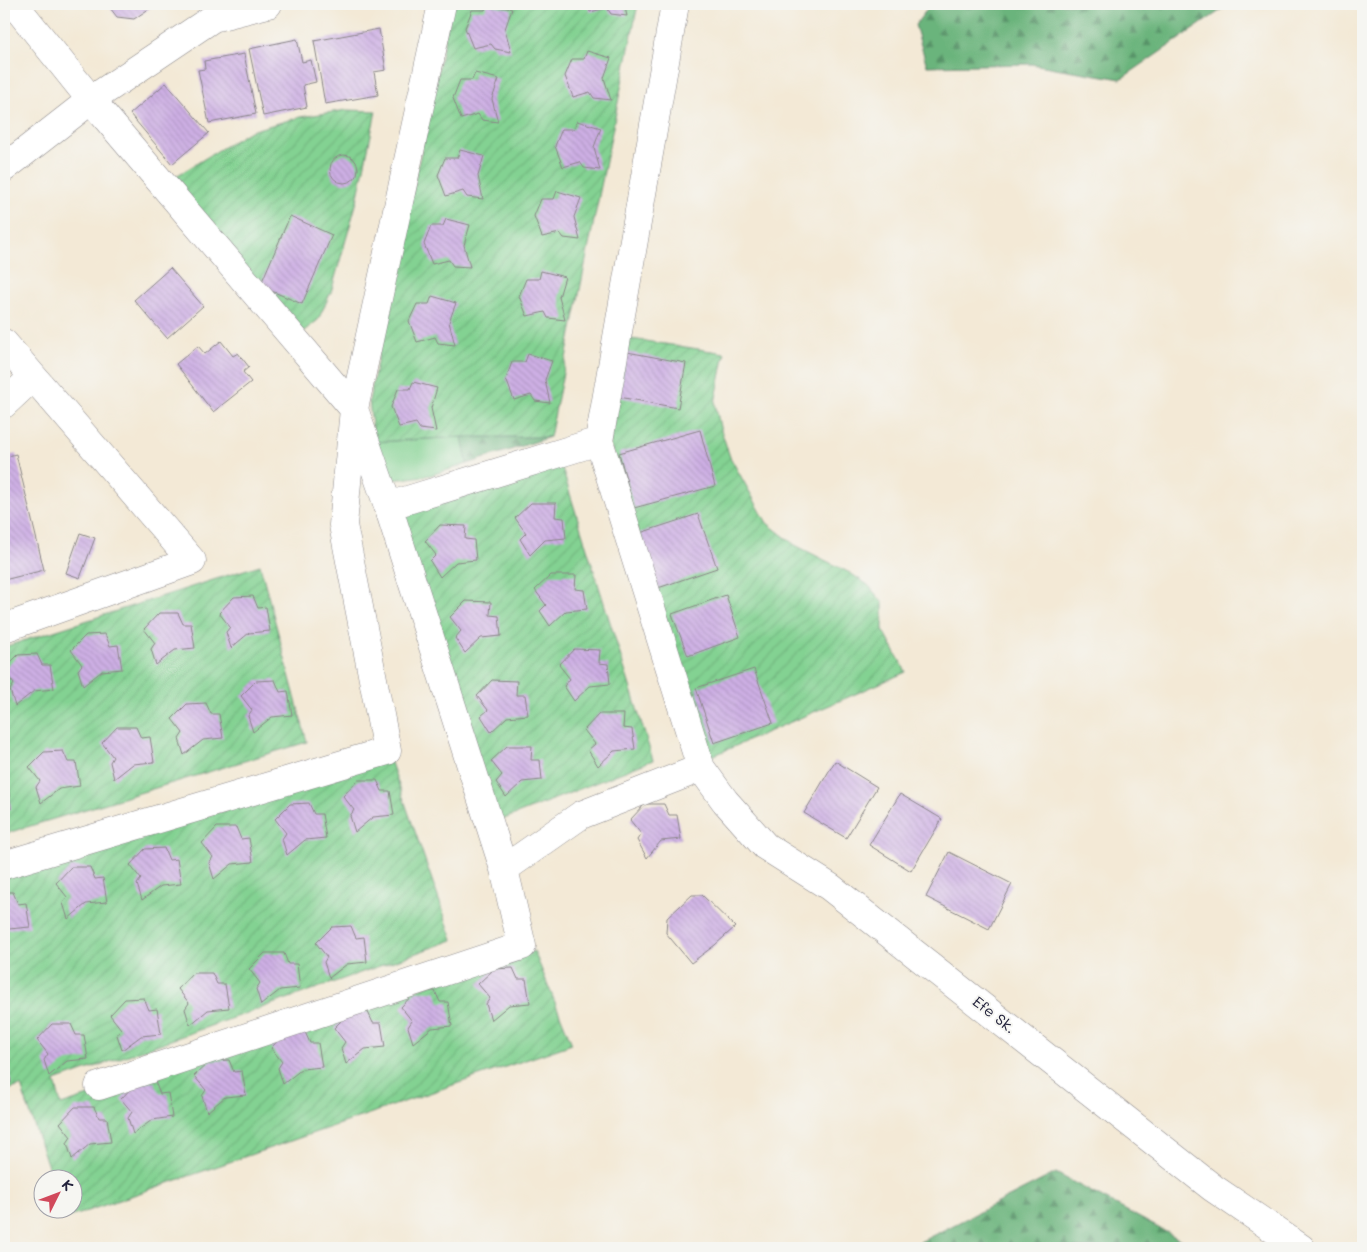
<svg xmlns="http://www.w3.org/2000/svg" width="1367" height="1252" font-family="Mali,sans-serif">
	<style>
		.forest { fill: url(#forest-firs); stroke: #466b5c }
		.park { fill: #83d292; stroke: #527a66 }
		.garden { fill: url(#garden-furrows); stroke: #527a66 }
		.building { fill: url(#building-back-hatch) }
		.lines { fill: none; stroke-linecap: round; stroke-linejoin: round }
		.minor-casing { stroke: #8a8688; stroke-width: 29 }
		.minor { stroke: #fff; stroke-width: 28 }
		.labels { text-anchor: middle; stroke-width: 4; stroke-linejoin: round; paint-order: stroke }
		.street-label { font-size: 15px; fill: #22223b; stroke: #f6f6f2 }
	</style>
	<defs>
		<pattern id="forest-firs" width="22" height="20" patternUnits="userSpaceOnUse" patternTransform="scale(1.25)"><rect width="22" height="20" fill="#6ab47c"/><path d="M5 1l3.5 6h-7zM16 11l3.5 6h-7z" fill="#579267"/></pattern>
		<pattern id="garden-furrows" width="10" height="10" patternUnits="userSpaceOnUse" patternTransform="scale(1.25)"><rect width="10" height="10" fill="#83d292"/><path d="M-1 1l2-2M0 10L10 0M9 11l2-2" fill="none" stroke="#71b47f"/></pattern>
		<pattern id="building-back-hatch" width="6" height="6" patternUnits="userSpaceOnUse" patternTransform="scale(1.25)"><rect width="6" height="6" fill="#cdafe4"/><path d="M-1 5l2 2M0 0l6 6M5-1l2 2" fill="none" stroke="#b096c4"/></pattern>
	</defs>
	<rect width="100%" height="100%" fill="#f6f6f2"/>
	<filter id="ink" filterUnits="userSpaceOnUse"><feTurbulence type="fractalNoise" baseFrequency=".02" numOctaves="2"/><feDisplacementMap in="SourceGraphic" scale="10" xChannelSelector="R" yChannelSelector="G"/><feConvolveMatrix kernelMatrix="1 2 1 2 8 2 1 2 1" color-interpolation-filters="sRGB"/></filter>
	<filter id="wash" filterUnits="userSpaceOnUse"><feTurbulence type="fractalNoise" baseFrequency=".0096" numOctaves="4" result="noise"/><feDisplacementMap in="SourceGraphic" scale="20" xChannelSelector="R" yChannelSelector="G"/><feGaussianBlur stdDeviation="1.12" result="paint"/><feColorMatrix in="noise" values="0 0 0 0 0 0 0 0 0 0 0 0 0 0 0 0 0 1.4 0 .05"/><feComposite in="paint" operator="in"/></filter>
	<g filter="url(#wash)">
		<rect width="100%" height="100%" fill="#f3e9d6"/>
		<path class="forest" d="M931,4h299l-109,75 -90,-15 -104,2 -12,-41z
			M462,437h88l-83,27z
			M1056,1173l140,75h-288z"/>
		<path class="park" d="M462,437l5,27 -36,11 -46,6 -11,-39z"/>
		<path class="garden" d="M452,4h186l-88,433h-88l-88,5 -5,-41z
			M347,110l29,1 -19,90 -26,91 -13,28 -18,14 -132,-153 82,-50 50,-14z
			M625,338l100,15 -10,50 5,24 10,30 37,66 28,22 55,28 18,12 15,18v27l23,42 -196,85 -100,-313z
			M561,465l92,295 -154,61 -99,-304z
			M260,565l47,177 -303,92v-187z
			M390,760l63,180 -398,141 6,24 473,-154 38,93 -508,175 -3,-9h11v-30l-20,-1 -31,-93 -17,5v-213z"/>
		<g id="blocks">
			<path class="building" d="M107,4h49l-22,15 -17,-2z
				M487,4l25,5 -7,20 6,23 -16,-3 -4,-5 -18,4 -8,-20 7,-18h13z
				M587,4h37l3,12 -16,-2 -4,-6 -17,4z
				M379,29l7,41 -12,2 4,23 -53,9 -11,-63z
				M297,39l5,23 9,-2 5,22 -13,3 4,22 -44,9 -14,-67z
				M587,51l24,7 -7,20 7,22 -17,-2 -4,-6 -17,5 -8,-21 7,-17h12z
				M244,54l12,60 -47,9 -11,-53 7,-1 -1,-8z
				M475,73l24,6 -7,20 6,23 -16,-2 -4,-6 -17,5 -8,-21 7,-18h12z
				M166,83l43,50 -37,31 -42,-50z
				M577,121l24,7 -7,19 6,23 -16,-2 -4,-6 -17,5 -8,-21 7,-17h12z
				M460,150l24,6 -6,20 5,23 -16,-2 -4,-6 -17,5 -8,-21 7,-17h12z
				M330 169a14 14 0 1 1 28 0a14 14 0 1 1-28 0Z
				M557,191l24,7 -7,19 6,23 -16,-2 -4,-5 -18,4 -8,-21 7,-17h13z
				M290,216l42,19 -30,69 -42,-18z
				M446,219l24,6 -6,20 6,22 -17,-1 -4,-6 -17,4 -8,-20 7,-18h12z
				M170,268l33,38 -36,32 -33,-38z
				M541,271l24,6 -6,20 6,23 -17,-2 -3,-6 -18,4 -8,-20 7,-17h13z
				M432,296l24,7 -7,19 6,23 -17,-2 -3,-6 -18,5 -8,-21 8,-17h12z
				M221,341l12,15 5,-3 11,14 -6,5 8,10 -38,30 -37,-48 22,-18 7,8z
				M627,352l59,11 -8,45 -59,-11z
				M528,354l24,7 -7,19 5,23 -15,-2 -4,-6 -17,5 -8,-21 6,-17h13z
				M413,382l24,6 -6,20 5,23 -16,-2 -4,-6 -17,4 -8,-20 7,-18h12z
				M700,430l15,56 -81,22 -15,-55z
				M16,454l28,116 -40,10v-123z
				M531,503h25l-1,14 9,1 2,20 -21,2 -15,15 -10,-16 6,-6 -11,-15z
				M698,514l19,54 -59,20 -18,-55z
				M440,525l26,1 -1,13 9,1 2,20 -20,2 -16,15 -10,-16 6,-6 -11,-14z
				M80,533l15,5 -15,40 -14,-5z
				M551,575h25l-1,14 9,1 3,19 -21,2 -16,15 -10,-15 6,-6 -11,-15z
				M726,595l14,42 -52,19 -16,-42z
				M253,596l5,12 8,-1 4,24 -21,2 -18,15 -5,-16 4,-5 -11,-14 15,-16z
				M466,601l25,1 -1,13 9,1 2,20 -20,2 -16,15 -10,-15 6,-7 -11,-14z
				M159,613h19l5,11h8l4,24 -20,2 -19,15 -5,-16 4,-6 -11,-14z
				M105,634l5,12 8,-1 4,24 -20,2 -19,15 -5,-16 4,-5 -11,-15 15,-15z
				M574,649l26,1 -1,13 9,1 2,20 -20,2 -16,15 -10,-15 6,-7 -11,-14z
				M37,654l5,11h8l4,24 -20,2 -19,15 -5,-16 4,-6 -10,-13v-2l14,-14z
				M754,669l19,54 -59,20 -18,-55z
				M275,680l5,12 8,-1 4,24 -20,2 -19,15 -5,-16 4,-6 -11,-14 15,-15z
				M492,680l25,1 -1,14h9l3,20 -21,2 -16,15 -10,-16 7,-6 -11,-14z
				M206,703l5,11h8l4,24 -20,2 -19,15 -5,-16 4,-6 -11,-14 15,-15z
				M599,714h25l-1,14 9,1 3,20 -21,2 -16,15 -10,-16 7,-6 -11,-14z
				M117,727h19l5,11 9,-1 4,25 -21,2 -19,15 -4,-17 3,-5 -11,-14z
				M507,746h25l-1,14h9l2,20 -20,2 -16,15 -10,-15 6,-7 -11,-14z
				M63,751l5,11h8l4,24 -21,3 -18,14 -5,-16 4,-6 -11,-14 15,-15z
				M835,761l42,26 -31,51 -42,-25z
				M358,780h19l5,11h8l4,24 -21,2 -18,15 -5,-16 4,-6 -11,-14z
				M4,784h4l3,25h-7z
				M900,794l42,25 -31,52 -42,-26z
				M309,803l5,11h8l4,24 -21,2 -18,15 -5,-16 4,-6 -11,-14 15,-15z
				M645,804h19l5,11h8l4,24 -20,2 -14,17 -10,-18 4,-6 -11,-14z
				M217,827h19l5,12 8,-1 4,24 -21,2 -18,15 -5,-16 4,-6 -11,-14z
				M164,848l5,12 8,-1 4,25 -20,2 -19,14 -5,-16 4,-5 -11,-14 15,-16z
				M949,852l63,32 -23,45 -63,-32z
				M71,867h19l5,12 8,-1 4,24 -21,2 -18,15 -5,-16 4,-6 -11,-14z
				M4,892h9l5,12 8,-1 4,24 -21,2 -5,5z
				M692,895h10l33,32 -20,18 -24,18 -25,-30 1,-15z
				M351,926l5,12 8,-1 3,25 -20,2 -18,14 -5,-16 3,-5 -11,-14 16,-16z
				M265,953h19l4,11h9l3,24 -20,2 -19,15 -5,-16 4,-6 -11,-14z
				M513,968l5,11h8l4,24 -21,2 -18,15 -5,-16 4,-6 -12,-14 16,-15z
				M193,973h19l5,11h8l4,24 -21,2 -18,15 -5,-16 4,-6 -11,-14z
				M416,991h19l5,11h8l4,24 -20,2 -19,15 -5,-16 4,-6 -11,-14z
				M144,998l5,12 8,-1 4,25 -20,2 -19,14 -5,-15 4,-6 -11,-14 15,-16z
				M368,1012l5,11h8l4,24 -20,2 -19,15 -5,-16 4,-6 -11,-14 15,-15z
				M52,1024h19l5,11h8l4,24 -21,2 -18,15 -5,-16 4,-6 -11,-14z
				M286,1032h19l5,11h8l4,24 -20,2 -19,15 -5,-16 4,-6 -11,-14z
				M4,1059h4l3,24 -7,1z
				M229,1060l5,12 8,-1 4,24 -21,2 -18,15 -5,-16 4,-6 -12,-14 16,-15z
				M155,1082l5,12 8,-1 4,24 -20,3 -19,14 -5,-16 4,-6 -11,-13 15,-16z
				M75,1107h19l5,11h8l4,24 -21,2 -18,15 -5,-16 4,-6 -11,-14z"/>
		</g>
	</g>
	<g filter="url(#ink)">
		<use href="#blocks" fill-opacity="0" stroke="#8a8688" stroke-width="1"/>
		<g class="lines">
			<g class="minor-casing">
				<path id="minor" d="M14,4l77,96 263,309 34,97 116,363
					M675,4l-76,437 102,327 24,33 40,45 65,41 383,301 88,60
					M4,168l87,-68 122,-82 55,-14
					M4,343l188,218 -188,67
					M4,404l29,-27
					M388,506l211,-65
					M4,865l383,-114 -44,-226 11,-116 88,-405
					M99,1086l423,-140 -18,-77 77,-54 120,-47"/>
			</g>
			<use href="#minor" class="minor"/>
		</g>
	</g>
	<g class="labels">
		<g class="street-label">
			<text transform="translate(994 1015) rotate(38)" y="5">Efe Sk.</text>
		</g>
	</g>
	<rect width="1367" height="1252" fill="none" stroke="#f6f6f2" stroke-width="20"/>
	<g transform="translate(58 1194) rotate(48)"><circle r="24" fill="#f6f6f2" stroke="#a1a1a9"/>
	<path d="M0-4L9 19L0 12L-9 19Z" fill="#d1495b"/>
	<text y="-8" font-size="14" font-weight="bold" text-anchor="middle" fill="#22223b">K</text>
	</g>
</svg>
